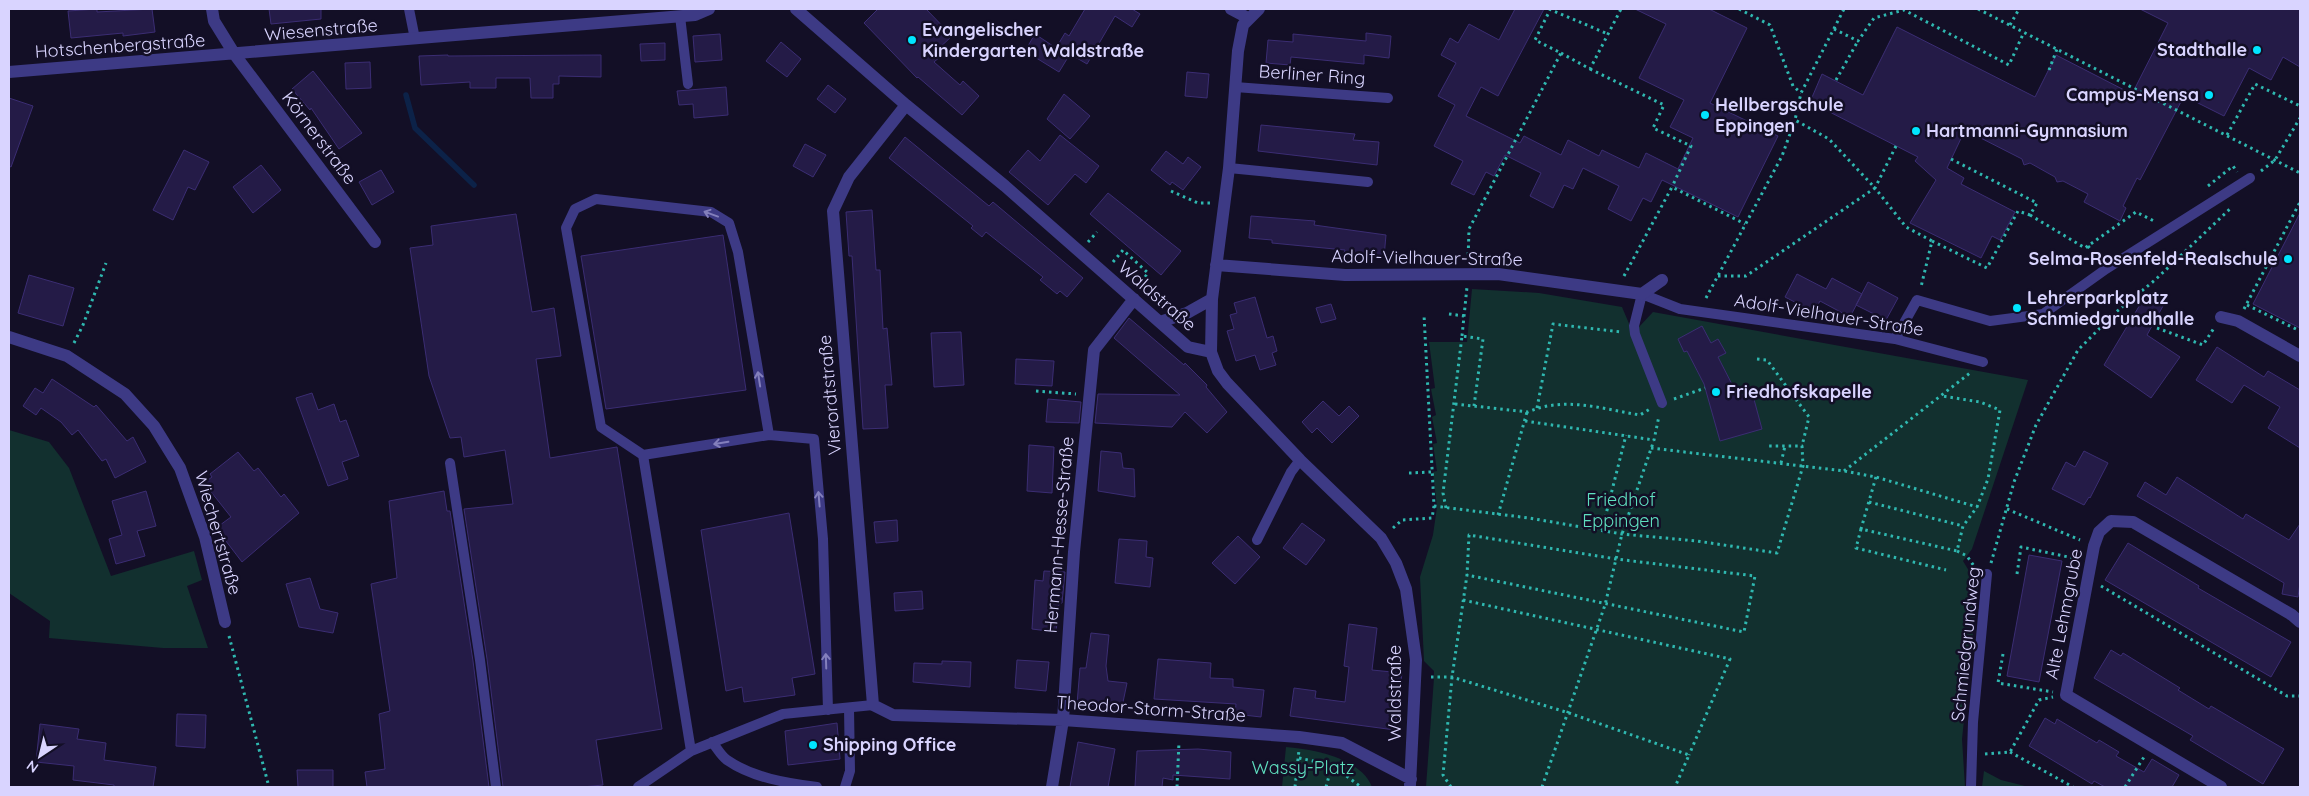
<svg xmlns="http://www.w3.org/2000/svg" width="2309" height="796" font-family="Quicksand,sans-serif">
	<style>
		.green { fill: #12302f }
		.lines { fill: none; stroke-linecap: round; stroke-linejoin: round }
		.stream { stroke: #0c2248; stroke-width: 5.5 }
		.building { fill: #241b47; stroke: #3b2d73 }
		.path { stroke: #2fb8b0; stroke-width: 3; stroke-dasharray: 2.5 4; stroke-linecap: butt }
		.service { stroke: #3d3a85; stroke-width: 10 }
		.minor { stroke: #3d3a85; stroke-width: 12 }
		.oneway { stroke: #837fbc }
		.poi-dot { fill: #00e5ff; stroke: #130f26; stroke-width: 2 }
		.labels { text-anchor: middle; stroke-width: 5; stroke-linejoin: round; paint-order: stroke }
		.street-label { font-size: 18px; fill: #d9d4ff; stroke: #130f26 }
		.poi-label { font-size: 18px; font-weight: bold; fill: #d9d4ff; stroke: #130f26; text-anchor: start }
		.park-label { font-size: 18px; fill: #5fe0c0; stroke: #130f26 }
	</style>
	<rect width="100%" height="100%" fill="#130f26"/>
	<path class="green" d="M1472,289l67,4 83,14 8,19 9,1 14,-15 375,68 -56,169 -9,12 15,25 -16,153 3,48h-539l8,-109v-7l-10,-10 -4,-84 13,-42 4,-28 -4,-35 4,-1 -4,-27 4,-1 -5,-26 4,-2 -5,-26 4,-1 -6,-46h38z
		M9,430l40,12 20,26 42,108 83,-25 8,29 -15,6 21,62h-45l-114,-10 1,-17 -41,-28z
		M1286,747c27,2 75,11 86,40h-90z
		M1984,771l17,9 28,7h-47z"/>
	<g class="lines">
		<path class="stream" d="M406,95l9,33 59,57"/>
	</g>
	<path class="building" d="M97,9v3l55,-3 3,23 -32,4v-3l-52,5 -3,-27z
		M269,9h52v10l-50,5z
		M878,9h48l26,27 -16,15 5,5 -7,6 26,23 3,-4 16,15 -17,19 -44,-38 -1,1 -53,-55z
		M1085,9h47l8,5 -8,13 -17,-11 -28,48 -17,-10 -11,18 -34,-21 10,-17 21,14 9,-15 4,3z
		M1515,9h29l-46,87 -17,-9 -15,29 54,27 4,-7 37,19 7,-15 31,16 3,-6 37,18 7,-15 32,16 15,-31 -23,-11 14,-27 -45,-22 27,-54 -31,-15h74l38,19 -37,75 68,33 -40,81 -76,-37 -11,22 -8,-4 -12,23 -23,-12 11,-23 -36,-18 -10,21 -9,-4 -11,23 -23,-12 11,-23 -36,-18 -11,21 -8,-4 -12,23 -23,-11 12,-23 -29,-15 21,-41 -17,-9 18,-33 -15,-8 9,-17 8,5 11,-19 30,16z
		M2140,9h160v58l-17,-10 -12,23 -22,-12 -25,48 -40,-20 -44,84 -3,-2 -14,28 3,2 -6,13 -36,-19 4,-8 -25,-13 -6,1 -2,-5 -25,-14 -6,2 -2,-6 -57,-29 -18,38 17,10 -3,6 54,28 -15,28 -8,-4 -11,22 -71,-35 26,-43 -21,-19 3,-4 -108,-55 12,-28 41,21 34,-68 138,70 21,-42 76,39 36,-71z
		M1366,33l25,3 -2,22 -25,-3v9l-73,-7 -1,8 -24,-2 2,-23 25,2v-8l73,7z
		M720,34l2,26 -27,2 -2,-26z
		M781,42l20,17 -14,18 -21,-16z
		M665,43v17l-24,1 -1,-17z
		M448,55v1l153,-1v22l-42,-1v8h-6v14h-22l-1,-20h-34v10h-26v-6l-49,3 -2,-29z
		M370,62l1,26 -25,1 -1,-26z
		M313,71l49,62 -23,16 -28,-41 -1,2 -18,-21z
		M1187,72l22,2 -2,24 -22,-2z
		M828,85l18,14 -11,14 -18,-14z
		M726,87l2,28 -34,3 -1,-14 -14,1 -2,-14z
		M1064,94l26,22 -20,23 -23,-20z
		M9,98l24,8 -22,61 -2,-1z
		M1261,125l94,9 -2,6 26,2 -2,23 -119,-14z
		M1060,135l39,31 -13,17 -11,-9 -27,31 -39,-33 19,-22 12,11z
		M905,137l84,69 4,-4 90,76 -16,19 -7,-6 -3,3 -17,-14 3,-3 -57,-45 -4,5 -11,-9 2,-2 -84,-68z
		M805,144l21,11 -13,22 -20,-11z
		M184,150l25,12 -14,28 -7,-3 -15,33 -20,-10z
		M1166,151l17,13 5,-7 13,10 -18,23 -11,-8 -2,3 -19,-15z
		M261,165l20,25 -28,23 -20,-26z
		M381,170l13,22 -22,13 -13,-23z
		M1108,193l73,58 -20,24 -71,-61z
		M872,210l4,60h4l3,59 4,-1 5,57h-7l3,43 -25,1 -11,-173h-3l-3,-44z
		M2300,213v115l-47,-24z
		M516,214l16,98 22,-4 7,48 -25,3 14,99 67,-11 45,282 -66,11 7,45 -21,2h-79l-16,-128 -23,-150 49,-5 -8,-54 -41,7 -3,-20 -11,1 -21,-62 -19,-128 23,-3 -2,-19z
		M1251,216l64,5 -1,4 72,10 -2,22 -40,-4 1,-3 -73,-7v-3l-23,-2z
		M723,235l23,155 -140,19 -25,-153z
		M1797,274l29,15 6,-11 30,16 -12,23 -30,-16 -6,11 -29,-15z
		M29,275l45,13 -11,38 -45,-13z
		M1868,282l30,16 -12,22 -30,-15z
		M1255,297l12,41 6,-2 4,15 -5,2 4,12 -16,5 -5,-15 -19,6 -9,-30 7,-2 -4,-14 7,-2 -3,-10z
		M2144,298l19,8 -16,29 33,22 -29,41 -47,-33z
		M1331,304l5,15 -15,4 -5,-15z
		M1129,318l55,47 1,-2 22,22 -1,2 21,25 -20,21 -22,-21 -13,15 -77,-4 3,-29 82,1 -66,-57z
		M1702,326l9,17 7,-4 8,14 -8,4 20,39 14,-4 10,37 -42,12 -16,-57 -17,-33 -3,1 -6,-13z
		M961,332l3,53 -30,2 -3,-54z
		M2217,347l47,30 4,-6 32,19v58l-32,-20 12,-21 -36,-22 -12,18 -36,-23z
		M1016,359l38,2 -2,25 -37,-2z
		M52,379l42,28 2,-2 31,36 6,-4 13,25 -31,16 -9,-19 -4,2 -24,-31 -6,5 -11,-13 -20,-14 -5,7 -13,-9 12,-18 8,5z
		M312,393l6,17 16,-6 6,18 6,-2 13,36 -17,6 6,17 -20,7 -32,-88z
		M1048,399l33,3 -2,21 -33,-1z
		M1323,401l16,15 10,-10 10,10 -27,27 -15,-15 -5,5 -10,-11z
		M1029,445l25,2 -2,46 -25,-2z
		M1101,451l20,2 2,15 11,1 1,28 -37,-6z
		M2084,451l24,12 -18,35 -1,-1 -5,8 -32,-16 14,-27 9,5z
		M238,452l16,19 4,-3 23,29 3,-3 15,19 -57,49 -26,-34 15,-11 -27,-34 8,-6 -2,-3z
		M2177,477l66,42 3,-5 43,26 11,-16v59l-2,14 -16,-3 2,-11 -147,-87 8,-14 21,13z
		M146,491l10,35 -19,5 8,25 -29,8 -7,-25 13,-4 -10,-34z
		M444,491l3,20h3l23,150 16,126h-122l-2,-15 20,-3 -6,-55 11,-3 -19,-127 26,-6 -8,-77z
		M789,513l26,161 -23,4 3,17 -51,7 -2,-15 -16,4 -25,-161z
		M897,520l1,21 -22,2 -2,-21z
		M1302,523l23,17 -19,25 -23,-17z
		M1238,536l22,21 -25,27 -23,-21z
		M1119,539l28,2 -1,16 7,1 -3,29 -35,-4z
		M2128,543l71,43 -1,2 93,54 -20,35 -166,-97z
		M2029,555l33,6 -23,121 -32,-6z
		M1044,571l21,1 -3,31h-3l-3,29 -24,-3 3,-49 8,1z
		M310,578l10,31 18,4 -5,20 -34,-6 -13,-43z
		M922,591l1,18 -28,2 -1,-18z
		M1349,624l28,4 -5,42 30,3 -7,57 -105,-14 4,-28 22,3 -1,7 30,4 4,-35 -5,-1z
		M1091,633l18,2 -3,31 2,15 19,2 -5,24 -45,-3 3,-36h6z
		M2111,650l10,6 2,-3 57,35 -2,2 31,19 2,-3 73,43 -21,35 -73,-44 3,-4 -99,-58z
		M1158,659l53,4 -1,15 23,1v8l31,3 -3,27 -26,-3 1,-10 -82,-5z
		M1017,660l32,2 -3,29 -31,-3z
		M942,661l29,1 -1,25 -57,-5 1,-19 28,1z
		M177,714l29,1 -1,33 -29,-2z
		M2045,718l10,6 2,-5 40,24 2,-3 20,12 -3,4 28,16 8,-13 27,16 -7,12h-67l-11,-6 -2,3 -63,-38z
		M837,723l3,36 -52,6 -3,-34z
		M40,724l39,5 -2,10 29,4 -2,17 52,7 -3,20h-39v-2l-41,-5 1,-14 -38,-4z
		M1078,742l37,7 -7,38h-38z
		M1198,749l33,3 -1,27 -57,-4v5l-10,-2 -1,9h-27l2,-36z
		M297,770h36v17h-35z"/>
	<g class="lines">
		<path class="path" d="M1549,9l59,25
			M1739,9l31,16 23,61 8,7
			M1978,9l322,164
			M2010,25l9,-16
			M1834,29l24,12 16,-23 30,-8 105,55 15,-33
			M1561,53l29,16 31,-60
			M1590,69l74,36 -11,23 38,18 -19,41
			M2049,70l8,-21
			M1836,80l22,-39
			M2227,135l28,-51 45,22
			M1896,146l-21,42 31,39 26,14 -11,46
			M1951,159l86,44 -7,12 55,33 51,-36 20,10
			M2261,171l14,-11 25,-42
			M2208,186l25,-20 4,6
			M1171,191l27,12h13
			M1932,241l55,27 31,-57 12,4
			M1088,242l9,-10
			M2088,246l10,13
			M1468,261l1,-32 92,-176 -26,-13 15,-30
			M1113,262l10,-12 25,23 -8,11
			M1624,276l48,-89 73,37
			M1718,276h28l129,-88 -46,-49 -34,-19
			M1706,298l76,-142 13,-36 6,-27 43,-84
			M2247,305l53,26
			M2244,309l56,-107
			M1449,314l15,2
			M2157,328l46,17 11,-17
			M1462,336l5,-49
			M74,343l9,-18 23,-62
			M1757,359l10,1 42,57 -7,29
			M1036,391l40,3
			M1674,399l31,-11
			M1455,404l73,8c36,-16 75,-3 112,3l10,-6
			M1537,408l16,-84 69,8
			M1525,421l129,19
			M1651,448l193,23 32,6 101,30
			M1781,463l4,-17
			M1844,471l126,-98
			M1409,473l22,-1
			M1876,477l-15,52 96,22 6,-25 14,-19 11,-28 12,-69 -20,-8 -38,-6
			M1869,502l94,24
			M1434,506l95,12 93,16 75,7 80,12 26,-87 -1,-20h-34
			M1446,508l-3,-15 19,-157 21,3 -9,67
			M2007,509l73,31
			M1498,515l29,-103
			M1393,528l9,-8 30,-2 2,-12 -10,-191
			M1861,529l-5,19 90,22
			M1602,530l24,-95
			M1957,551l10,5 9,13
			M1991,563l23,-81 22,-57 42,-75 37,-37 40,-33 77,-73
			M2017,574l4,-27 57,12
			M2101,586l186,110h13
			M1463,600l267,59 -41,96
			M229,636l40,151
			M2003,654l-5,29 55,9
			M1431,677h21l117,36 120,42 -14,32
			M2010,752l63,35
			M1985,754l25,-2 29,-52 14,-3
			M1299,758l33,7 29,22
			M1177,787l2,-45
			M1295,787l4,-37
			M1326,787l6,-22
			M1451,787l-8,-12 9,-98 15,-102 2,-40 147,24 139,17 -11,56 -277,-57
			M1542,787l63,-182 17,-71 32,-94 5,-24
			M2125,787l19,-30"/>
		<path class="service" d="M409,9l6,30
			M680,16l8,68
			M1235,87l153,11
			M1229,168l139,14
			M1895,339l22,-39 73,21 53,-7 63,-45 144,-91
			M1662,403l-27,-69 -1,-8 8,-32 38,15 215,30 88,23
			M643,455l126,-20
			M450,463l30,197 16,127
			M1257,540l34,-68 9,-12
			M712,742c5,6 9,14 15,18 26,18 60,23 90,27
			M691,751l-48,-296 -42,-28 -35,-199 9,-19 21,-10 115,13 18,11 9,29 31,183 45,4 9,100 5,171
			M638,787l53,-36 92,-37 90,-9
			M845,787l5,-16 -1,-63
			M1971,787l2,-65 14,-148"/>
		<path class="minor" d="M212,9l2,12 21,34 140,187
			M796,9l110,96 99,81 183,161 23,5
			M1231,9l17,9
			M1259,9l-16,16 -5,26 -9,117 -17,131 -1,53 7,19 9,12 73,77 81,78 15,25 10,26 10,71 -6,125
			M9,72l686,-57 14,-6
			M906,105l-57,72 -16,34 40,494 20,10 170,5 236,17 43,6 69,36
			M1216,265l129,10 153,-1 144,20 20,-14
			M2221,317l17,4 62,35
			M1160,322l27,-9 25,-14
			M9,337l58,19 58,38 29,32 26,42 25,69 20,85
			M1052,787l11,-67 11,-168 20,-202 40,-51
			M2221,787l-155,-92 28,-149 5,-14 12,-11 22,1 159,93 8,7"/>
	</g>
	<defs><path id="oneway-shaft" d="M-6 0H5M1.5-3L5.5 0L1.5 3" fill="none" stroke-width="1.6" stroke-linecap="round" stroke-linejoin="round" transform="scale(1.25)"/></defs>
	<g class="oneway">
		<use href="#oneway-shaft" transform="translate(711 214) rotate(-160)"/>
		<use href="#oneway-shaft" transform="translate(759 379) rotate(-99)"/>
		<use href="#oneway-shaft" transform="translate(721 443) rotate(171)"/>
		<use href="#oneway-shaft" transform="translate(819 499) rotate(-95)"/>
		<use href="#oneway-shaft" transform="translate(826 661) rotate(-92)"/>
	</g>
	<g class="poi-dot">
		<circle cx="912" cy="40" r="5"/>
		<circle cx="2257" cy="50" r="5"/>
		<circle cx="2209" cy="95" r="5"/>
		<circle cx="1705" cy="115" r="5"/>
		<circle cx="1916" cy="131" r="5"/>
		<circle cx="2288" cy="259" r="5"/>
		<circle cx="2017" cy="308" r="5"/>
		<circle cx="1716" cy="392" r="5"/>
		<circle cx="813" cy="745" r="5"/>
	</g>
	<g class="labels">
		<g class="street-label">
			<text transform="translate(321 30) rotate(-5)" y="6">Wiesenstraße</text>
			<text transform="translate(120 46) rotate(-4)" y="6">Hotschenbergstraße</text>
			<text transform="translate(1312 75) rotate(4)" y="6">Berliner Ring</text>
			<text transform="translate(319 138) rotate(53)" y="6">Körnerstraße</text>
			<text transform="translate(1427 258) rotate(1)" y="6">Adolf-Vielhauer-Straße</text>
			<text transform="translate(1157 296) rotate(41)" y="6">Waldstraße</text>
			<text transform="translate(1829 315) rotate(9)" y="6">Adolf-Vielhauer-Straße</text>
			<text transform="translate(830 395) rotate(-95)" y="6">Vierordtstraße</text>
			<text transform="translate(218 533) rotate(74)" y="6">Wiechertstraße</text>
			<text transform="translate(1059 535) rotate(-85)" y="6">Hermann-Hesse-Straße</text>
			<text transform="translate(2064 614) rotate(-79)" y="6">Alte Lehmgrube</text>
			<text transform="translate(1966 644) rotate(-84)" y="6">Schmiedgrundweg</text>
			<text transform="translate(1395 693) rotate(-90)" y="6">Waldstraße</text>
			<text transform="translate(1151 709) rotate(4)" y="6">Theodor-Storm-Straße</text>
		</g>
		<g class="poi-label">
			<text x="922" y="36">Evangelischer<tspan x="922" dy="21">Kindergarten Waldstraße</tspan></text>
			<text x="2247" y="56" text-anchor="end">Stadthalle</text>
			<text x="2199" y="101" text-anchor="end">Campus-Mensa</text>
			<text x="1715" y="111">Hellbergschule<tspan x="1715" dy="21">Eppingen</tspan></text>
			<text x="1926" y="137">Hartmanni-Gymnasium</text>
			<text x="2278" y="265" text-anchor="end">Selma-Rosenfeld-Realschule</text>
			<text x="2027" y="304">Lehrerparkplatz<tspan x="2027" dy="21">Schmiedgrundhalle</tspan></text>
			<text x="1726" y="398">Friedhofskapelle</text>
			<text x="823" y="751">Shipping Office</text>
		</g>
		<g class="park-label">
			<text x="1621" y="506">Friedhof<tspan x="1621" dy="21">Eppingen</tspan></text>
			<text x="1303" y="774">Wassy-Platz</text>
		</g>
	</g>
	<rect width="2309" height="796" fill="none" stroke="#d9d4ff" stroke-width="20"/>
	<g transform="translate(40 756) rotate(215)" stroke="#130f26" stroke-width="4" paint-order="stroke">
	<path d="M0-4L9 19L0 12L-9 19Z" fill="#d9d4ff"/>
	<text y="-8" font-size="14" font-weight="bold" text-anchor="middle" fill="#d9d4ff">N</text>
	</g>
</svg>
